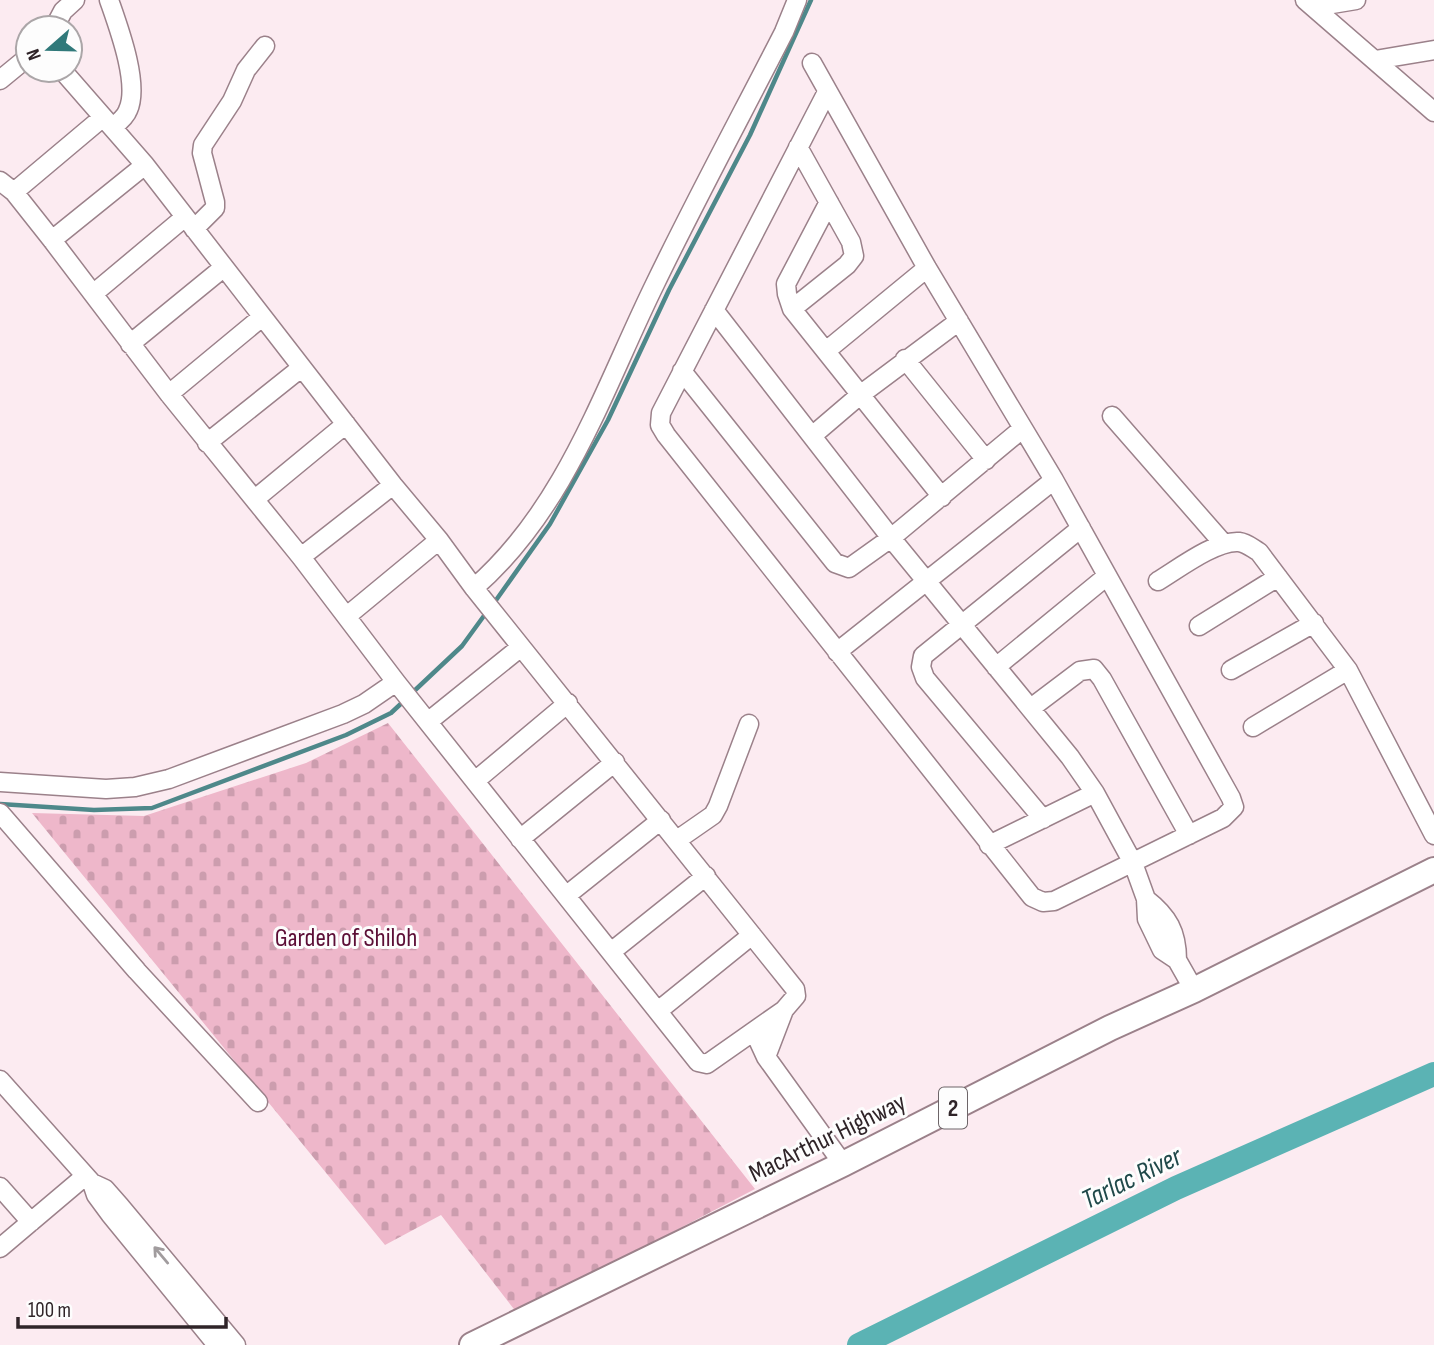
<svg xmlns="http://www.w3.org/2000/svg" width="1434" height="1345" font-family="'Sofia Sans Condensed',sans-serif">
	<style>
		.cemetery { fill: url(#cemetery-stones) }
		.lines { fill: none; stroke-linecap: round; stroke-linejoin: round }
		.stream { stroke: #4e888a; stroke-width: 4.5 }
		.river { stroke: #5bb3b4; stroke-width: 24 }
		.minor-casing { stroke: #9b818a; stroke-width: 21 }
		.highway-casing { stroke: #9b818a; stroke-width: 28 }
		.minor { stroke: #fff; stroke-width: 18 }
		.highway { stroke: #fff; stroke-width: 24 }
		.oneway { stroke: #a19c9e }
		.labels { text-anchor: middle; stroke-width: 6; stroke-linejoin: round; paint-order: stroke }
		.shield { fill: #fdfdfd; stroke: #6d6568; stroke-width: 2 }
		.shield-label { font-size: 24px; font-weight: bold; fill: #2f2428 }
		.park-label { font-size: 26px; fill: #5c0e36; stroke: #fdfdfd }
		.street-label { font-size: 26px; fill: #2f2428; stroke: #fdfdfd }
		.water-label { font-size: 28px; font-style: italic; fill: #20494a; stroke: #fdfdfd }
	</style>
	<defs>
		<pattern id="cemetery-stones" width="16" height="16" patternUnits="userSpaceOnUse" patternTransform="scale(1.75)"><rect width="16" height="16" fill="#eeb7ca"/><path d="M2 7V4a2 2 0 0 1 4 0v3zM10 15v-3a2 2 0 0 1 4 0v3z" fill="#cc9dae"/></pattern>
	</defs>
	<rect width="100%" height="100%" fill="#fcebf1"/>
	<path class="cemetery" d="M388,723l367,466 -238,124 -76,-98 -56,30 -353,-432 112,3 162,-53z"/>
	<g class="lines">
		<path class="stream" d="M494,603l56,-79 58,-104 61,-130 81,-155 61,-135
			M412,693l50,-47 24,-33
			M0,804l94,6 58,-2 194,-73 45,-22 15,-14"/>
		<path class="river" d="M859,1345l317,-157 258,-114"/>
		<g class="minor-casing">
			<path id="minor" d="M109,0c9,26 31,84 19,110 -2,6 -10,13 -15,17
				M1305,0l129,112
				M1314,7l42,-7
				M54,28l9,-17 12,-11
				M1375,60l59,-10
				M812,63l115,205 127,212 177,318 3,9 -11,11 -169,83 -11,1 -11,-5 -366,-462 -6,-10 1,-12 166,-321
				M0,80l28,-23
				M0,181l14,11 38,48 117,154 132,163 95,125 302,380 9,2 77,-54 12,-14 -1,-7 -321,-401 -35,-48 -46,-55 -248,-320 -83,-95
				M14,192l88,-74
				M829,202l-43,82 1,10 5,15 150,188
				M194,229l21,-21v-6l-13,-49 1,-8 29,-44 14,-31 19,-24
				M52,240l93,-75
				M93,294l92,-77
				M792,309l55,-44 7,-9 -3,-14 -53,-95
				M714,310l177,228 179,219 25,36 38,70 13,36 1,20 15,31 15,10 17,30
				M130,344l93,-76
				M826,351l101,-83
				M905,359l81,101
				M682,371l153,192 14,5 42,-30 131,-109
				M169,394l93,-77
				M1112,416l111,127
				M812,436l48,-41 99,-74
				M207,443l94,-75
				M255,499l91,-75
				M301,557l92,-72
				M1158,581c20,-12 58,-41 81,-39 8,1 13,6 20,10l89,118 86,165
				M474,588c92,-80 129,-198 181,-304 41,-85 86,-168 129,-252l13,-32
				M347,616l92,-76
				M1199,626l79,-49
				M837,652l217,-172
				M996,667l111,-91
				M1231,670l83,-47
				M1031,708l49,-37 14,-2 8,10 87,156
				M429,721l92,-74
				M1253,727l95,-57
				M475,781l93,-78
				M0,782l106,7 29,-2 34,-8 174,-65 21,-10 32,-22
				M0,813l137,158 121,131
				M1043,819l-118,-141 -4,-11 2,-11 158,-128
				M520,839l95,-77
				M677,840l36,-25 5,-9 31,-82
				M989,845l106,-52
				M567,895l94,-75
				M1146,899c22,17 31,33 31,61
				M611,952l95,-76
				M658,1011l94,-76
				M754,1031l12,26 77,107
				M766,1057l18,-47
				M0,1080l92,103
				M0,1187l31,35
				M0,1248l84,-71
				M217,1345l-107,-131 -14,-19 -4,-12 13,6 15,17 116,139"/>
		</g>
		<g class="highway-casing">
			<path id="highway" d="M472,1345l371,-181 267,-136 84,-38 240,-120"/>
		</g>
		<use href="#minor" class="minor"/>
		<use href="#highway" class="highway"/>
	</g>
	<defs><path id="oneway-shaft" d="M-6 0H5M1.5-3L5.5 0L1.5 3" fill="none" stroke-width="1.6" stroke-linecap="round" stroke-linejoin="round" transform="scale(1.75)"/></defs>
	<use class="oneway" href="#oneway-shaft" transform="translate(161 1255) rotate(-130)"/>
	<g class="labels">
		<rect class="shield" x="939" y="1087.5" width="28" height="41" rx="5"/>
		<g class="shield-label">
			<text x="953" y="1116">2</text>
		</g>
		<g class="park-label">
			<text x="346" y="946">Garden of Shiloh</text>
		</g>
		<g class="street-label">
			<text transform="translate(827 1137) rotate(-26)" y="9">MacArthur Highway</text>
		</g>
		<g class="water-label">
			<text transform="translate(1131 1177) rotate(-26)" y="10">Tarlac River</text>
		</g>
	</g>
	<g transform="translate(49 49) rotate(250)"><circle r="33" fill="#fdfdfd" stroke="#aba6a8" stroke-width="2"/>
	<path d="M0-5L12 26L0 18L-12 26Z" fill="#30797a"/>
	<text y="-10" font-size="19" font-weight="bold" text-anchor="middle" fill="#2f2428">N</text>
	</g>
	<path d="M18 1317v10h208v-10" fill="none" stroke="#2f2428" stroke-width="3.5"/>
	<text x="28" y="1317" font-size="21" fill="#2f2428" stroke="#fdfdfd" stroke-width="5" paint-order="stroke">100 m</text>
</svg>
